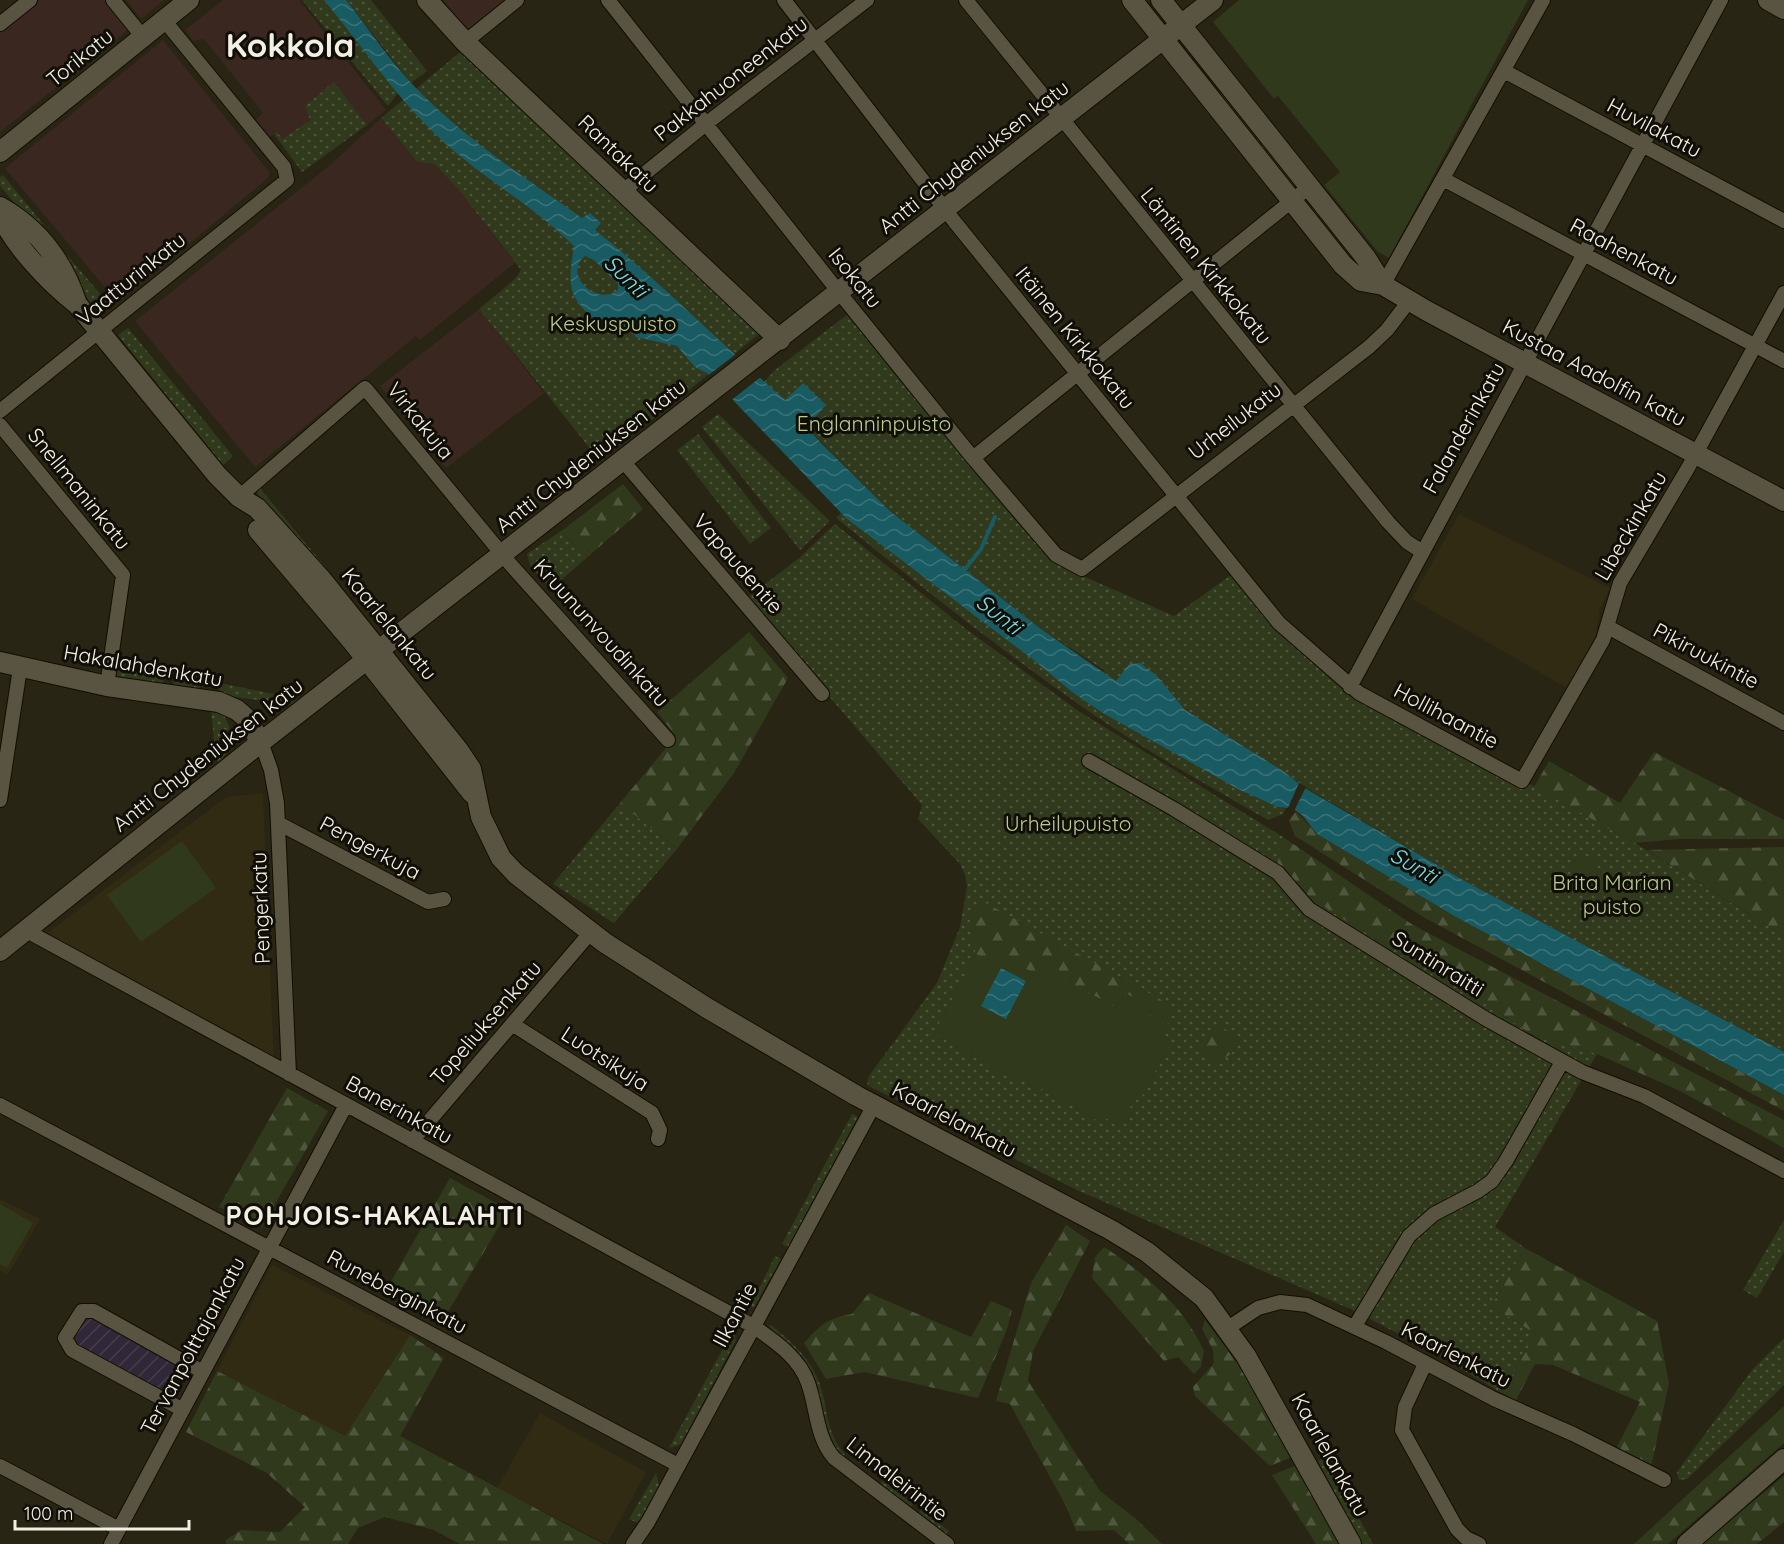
<svg xmlns="http://www.w3.org/2000/svg" width="1784" height="1544" font-family="Quicksand,sans-serif">
	<style>
		.commercial { fill: #392720 }
		.industrial { fill: url(#industrial-furrows) }
		.built { fill: #322b13 }
		.grass { fill: url(#grass-dots) }
		.forest { fill: url(#forest-firs) }
		.pitch { fill: #30391c }
		.water { fill: url(#water-waves); fill-rule: evenodd }
		.pier { fill: #292514 }
		.lines { fill: none; stroke-linecap: round; stroke-linejoin: round }
		.stream { stroke: #195b62; stroke-width: 4 }
		.street-casing { stroke: #120e01; stroke-width: 16 }
		.secondary-casing { stroke: #120e01; stroke-width: 22 }
		.street { stroke: #595341; stroke-width: 14 }
		.secondary { stroke: #595341; stroke-width: 20 }
		.labels { text-anchor: middle; stroke-width: 6; stroke-linejoin: round; paint-order: stroke }
		.street-label { font-size: 21px; fill: #f2efe4; stroke: #100e07 }
		.park-label { font-size: 21px; fill: #b8cd88; stroke: #100e07 }
		.water-label { font-size: 22px; font-style: italic; fill: #78dbe7; stroke: #100e07 }
		.district-label { font-size: 27px; font-weight: bold; letter-spacing: 1.5px; fill: #f2efe4; stroke: #100e07 }
		.town-label { font-size: 33px; font-weight: bold; fill: #f2efe4; stroke: #100e07 }
	</style>
	<defs>
		<pattern id="industrial-furrows" width="10" height="10" patternUnits="userSpaceOnUse" patternTransform="scale(1.5)"><rect width="10" height="10" fill="#302838"/><path d="M-1 1l2-2M0 10L10 0M9 11l2-2" fill="none" stroke="#443d4b"/></pattern>
		<pattern id="grass-dots" width="8" height="8" patternUnits="userSpaceOnUse" patternTransform="scale(1.5)"><rect width="8" height="8" fill="#30391c"/><path d="M2 2h.1M6 6h.1" fill="none" stroke="#4e563d" stroke-width="1.8" stroke-linecap="round"/></pattern>
		<pattern id="forest-firs" width="22" height="20" patternUnits="userSpaceOnUse" patternTransform="scale(1.5)"><rect width="22" height="20" fill="#30391c"/><path d="M5 1l3.5 6h-7zM16 11l3.5 6h-7z" fill="#4e563d"/></pattern>
		<pattern id="water-waves" width="16" height="10" patternUnits="userSpaceOnUse" patternTransform="scale(1.5)"><rect width="16" height="10" fill="#195b62"/><path d="M0 5q4-4 8 0t8 0" fill="none" stroke="#3b7378"/></pattern>
	</defs>
	<rect width="100%" height="100%" fill="#292514"/>
	<path class="commercial" d="M39,0h66l24,29 -129,103v-100z
		M126,0h38l-23,19z
		M223,0h76l87,110 -19,15 -33,-42 -29,23 5,14 -28,19 -5,-6 -9,5 -13,-18 8,-7 -59,-74 -11,2 -8,-11z
		M443,0h67l-41,33z
		M163,40l107,133 -2,5 -150,125 -113,-135z
		M381,118l36,44 17,2 24,25 57,74 -95,77 -4,-4 -161,131 -120,-146 195,-156z
		M479,309l65,84 -98,75 -66,-82z"/>
	<path class="industrial" d="M88,1316l100,51 -18,31 -91,-51 -4,-7 1,-6z"/>
	<path class="built" d="M1459,514l151,74 -10,21 -5,35 -26,45 -157,-90z
		M263,793l5,131 6,140 -232,-127 184,-140z
		M0,1199l40,20 -32,56 -8,-4z
		M272,1265l138,70 -65,101 -128,-65z
		M540,1413l106,59 -39,72 -110,-56z"/>
	<path class="grass" d="M302,0h22l8,9 66,84 -10,13z
		M346,0h25l56,71 -16,12z
		M465,48l298,283 -163,130 -121,-152 36,-30 6,-9 -63,-81 -24,-25 -17,-2 -36,-44z
		M1188,54l30,38 18,13 61,78 -7,6 -106,-133z
		M334,82l33,43 -65,47 -28,-38 3,-2 5,7 28,-19 -5,-14z
		M3,175l40,49 -4,2 -12,-9 -27,-31v-9z
		M1315,205l47,61 -5,3 -49,-58z
		M64,252l44,51 -12,10 -36,-58z
		M848,314l228,259 98,43 57,-41 43,53 76,68 14,-5 271,152 149,93v116l-321,-172 -155,-91 -123,-79 -38,-42 -18,-4 -13,17 -13,-8 1,-3 -63,-41 -150,-117 -79,-79 -9,-50 -18,18 -21,-19 11,-12z
		M128,328l105,128 -10,9 -105,-130z
		M718,414l112,107 -30,29 -98,-123z
		M698,434l73,94 -21,16 -73,-94z
		M259,487l67,81 -4,4 -62,-72 -3,-8z
		M841,513l195,148 36,31 215,114 -4,8 -15,6c-63,-36 -127,-72 -187,-114 -84,-59 -165,-123 -245,-188z
		M835,524l131,105 114,83 203,125 -6,29 17,20 52,35 117,68 70,46 64,19 -102,173 30,21 -34,58 45,28 -34,59 -69,-41 -78,-41 -276,-120 -212,-106 2,-9 68,-93 23,-56 7,-40 -2,-12 -5,-11 -42,-45 4,-14 -176,-206 53,-41z
		M564,529v6l9,9 19,9 -41,36 -21,-24 -3,-11z
		M112,668l52,8 -1,8 -52,-7z
		M174,678l27,4 -2,9 -26,-4z
		M216,682l81,17 -4,6 -71,-10z
		M211,709l11,4c13,18 12,34 -3,50l-3,-3z
		M620,803l57,46 -63,74 -61,-39z
		M852,1114l6,3 -70,130 -6,-3z
		M1784,1220v32l-27,46 -14,-8z
		M775,1256l6,3 -27,48h-4z
		M771,1325c18,15 36,30 46,52 12,27 7,55 28,77l-2,4 -8,-6 -44,-104 -20,-19 -2,-3z
		M733,1330l3,10 -55,104 -12,4z
		M1784,1338v47l-97,94 -8,1 -2,-8 75,-102z
		M1326,1457l47,87h-11l-44,-83z
		M656,1473l3,13 -21,37 -9,-4z
		M882,1481l31,23 -3,4 -31,-23z
		M921,1510l28,21 -3,4 -28,-21z"/>
	<path class="forest" d="M623,484l20,25 -51,44 -19,-9 -9,-9v-6z
		M749,632l39,46 -54,95 -57,76 -57,-46 56,-67 -19,-24z
		M1654,752l130,68v19h-105l-44,4 -101,-56 15,-26 71,42z
		M1296,811l21,23 139,83 328,178v16l-359,-193 -130,-82 -6,-15z
		M1283,837l130,88 371,195v28l-104,-57 -83,-37 -64,-19 -70,-46 -117,-68 -52,-35 -17,-20z
		M1784,847v89l-137,-86z
		M986,903l190,105 -9,17 -18,-9 4,-8 -28,-15 -8,14 -77,-38 -4,6 -40,-22 -5,9 -15,-8c-5,-17 -14,-46 10,-51z
		M1216,1025l17,8 4,5c-1,14 -10,21 -23,24l-14,-12z
		M287,1088l41,23 -66,116 -43,-20z
		M450,1178l59,32 -66,110 -57,-30z
		M1066,1225l24,16 -57,110 -5,30 72,110 35,27 27,26h-33l-15,-14 -38,1 -9,-23 -57,-104 -14,-3 35,-118z
		M1104,1247c40,26 80,59 100,104l-3,16 -7,7 -16,-17 -14,4 -72,-83 3,-21z
		M1525,1248l132,73 12,62 -18,84 -34,-20 23,-45 -87,-37 -18,-1 -19,36 -14,-7 34,-59 -45,-28z
		M869,1293l102,44 20,-36 21,9 -6,22 -28,66 -114,-26 -38,7 -22,-36c15,-17 25,-26 48,-29z
		M1205,1320l30,40 59,96 -24,10 -75,-70 -2,-9 21,-24 -1,-13 -11,-21z
		M410,1335l34,23 -44,78 203,108h-143l-26,-14 -49,-13 -27,11 -10,16h-122v-4l15,-10 39,2 25,-25 -38,-34 -81,-41 31,-61 128,65z
		M1784,1406v37l-116,101h-34z
		M1297,1465l43,79h-24l-44,-69z
		M1784,1476v46l-27,22h-56z"/>
	<path class="pitch" d="M1239,0h289l-139,258 -12,-7 -53,-66 16,-13 -62,-76 -4,3 -61,-77z
		M182,841l34,47 -75,54 -34,-47z
		M1583,856l12,3c6,11 1,21 -9,28 -11,-5 -16,-12 -13,-25z
		M1621,877l8,2c6,12 4,16 -4,27l-16,1 -4,-7 1,-8z
		M995,953l41,21 4,-5 76,38 8,-14 29,15 -3,8 17,9 -7,14 10,5 -28,52 -5,-2 -7,14 4,3 -7,13 -4,-3 -3,5 -21,-11 -3,5 -21,-12 2,-4 -6,-3 -2,4 -20,-11 2,-4 -7,-4 -3,4 -21,-11 -16,-4 -70,-42 42,-79 15,8z
		M0,1204l33,19 -26,45 -7,-4z"/>
	<path class="water" d="M324,0h22c23,29 44,61 69,87 49,51 110,91 167,131l8,-5 11,10 -6,7c67,53 126,114 190,170l18,-17 23,22 -16,18 2,10 9,10 70,69 150,117 75,52 13,-17 11,-1 17,13 28,34 98,61 20,16 160,93 321,172v43l-328,-178 -139,-83 -15,-19 -10,-7 -14,-1 -38,-17 -137,-77 -31,-21 -37,-31 -189,-143 -139,-145 -12,-6 -18,-21 -41,-9 -7,-10 -23,4c-36,-34 -40,-36 -32,-85 -39,-39 -87,-65 -129,-103 -47,-42 -81,-95 -121,-143zM585,256l9,4 24,24v6c-22,17 -56,-16 -33,-34z
		M1001,968l25,13 -20,38 -25,-13z"/>
	<path class="pier" d="M736,354l26,22 -33,26 -23,-25z
		M1299,783l7,4 -13,26 -6,-3z"/>
	<g class="lines">
		<path class="stream" d="M962,573l19,-24 14,-32"/>
		<g class="street-casing">
			<path id="street" d="M113,0l30,37
				M608,0l226,286 139,172 83,97 26,14 287,-222 18,-17 22,-29
				M784,0l170,221 325,402 80,70 163,88 81,-141 17,-57 68,-115 96,-175
				M966,0l422,522 19,20 14,9
				M0,24l30,-24
				M465,42l52,-42
				M1504,71l280,150
				M1445,180l339,181
				M622,192l85,-69 160,-123
				M1383,285l160,-285
				M0,411l287,-231 -3,-13 -120,-147
				M0,425l123,150 -16,111
				M973,458l336,-271
				M623,461l199,233
				M239,497l126,-109 146,177 157,175
				M1608,627l176,96
				M1350,687l371,-687
				M261,742l10,28 6,33 12,271
				M1089,761l85,48 104,64 31,36 177,110 96,53 62,24 140,75
				M0,800l20,-132
				M278,823l150,79 16,-3
				M25,930l728,396c21,15 46,31 55,57 9,25 8,54 26,75l113,86
				M512,1024l140,89 8,17 -2,9
				M0,1105l678,360
				M412,1141l179,-209
				M1355,1326l54,-90 25,-22 44,-23 14,-10 14,-20 56,-99
				M1228,1328l30,-20 22,-6 27,3 79,37 108,57 79,35 91,46
				M1425,1364l-20,43 -3,23 55,99 9,9 13,6
				M183,1410l-111,-60 -7,-12 17,-27h12l109,61
				M0,1466l119,63
				M111,1544l235,-439
				M633,1544l15,-22 226,-417"/>
		</g>
		<g class="secondary-casing">
			<path id="secondary" d="M427,0l38,42 315,298
				M1132,0l211,265 18,16 22,4 44,26 357,190
				M1161,0l205,258 17,27
				M1768,0l16,9
				M0,152l189,-152
				M0,207c39,22 63,54 77,97
				M0,212c11,31 51,72 77,92l140,171 22,22 18,11 65,72 137,171 12,18 10,48 20,41 15,16 89,69 102,65 150,88 254,134 36,22 57,46 42,58 105,188
				M258,530l94,111 120,152
				M0,662l107,24 112,16 18,8 8,7 16,25
				M0,951l261,-209 952,-742
				M1687,1544l97,-85"/>
		</g>
		<use href="#street" class="street"/>
		<use href="#secondary" class="secondary"/>
	</g>
	<g class="labels">
		<g class="street-label">
			<text transform="translate(80 58) rotate(-39)" y="7">Torikatu</text>
			<text transform="translate(731 79) rotate(-38)" y="7">Pakkahuoneenkatu</text>
			<text transform="translate(1654 128) rotate(28)" y="7">Huvilakatu</text>
			<text transform="translate(618 154) rotate(44)" y="7">Rantakatu</text>
			<text transform="translate(974 157) rotate(-38)" y="7">Antti Chydeniuksen katu</text>
			<text transform="translate(1624 252) rotate(28)" y="7">Raahenkatu</text>
			<text transform="translate(1206 266) rotate(51)" y="7">Läntinen Kirkkokatu</text>
			<text transform="translate(855 278) rotate(51)" y="7">Isokatu</text>
			<text transform="translate(131 279) rotate(-39)" y="7">Vaatturinkatu</text>
			<text transform="translate(1075 338) rotate(51)" y="7">Itäinen Kirkkokatu</text>
			<text transform="translate(1594 373) rotate(28)" y="7">Kustaa Aadolfin katu</text>
			<text transform="translate(420 421) rotate(51)" y="7">Virkakuja</text>
			<text transform="translate(1235 421) rotate(-38)" y="7">Urheilukatu</text>
			<text transform="translate(1464 428) rotate(-61)" y="7">Falanderinkatu</text>
			<text transform="translate(591 456) rotate(-38)" y="7">Antti Chydeniuksen katu</text>
			<text transform="translate(79 489) rotate(51)" y="7">Snellmaninkatu</text>
			<text transform="translate(1631 526) rotate(-60)" y="7">Libeckinkatu</text>
			<text transform="translate(738 564) rotate(49)" y="7">Vapaudentie</text>
			<text transform="translate(389 624) rotate(51)" y="7">Kaarlelankatu</text>
			<text transform="translate(601 633) rotate(48)" y="7">Kruununvoudinkatu</text>
			<text transform="translate(1706 656) rotate(28)" y="7">Pikiruukintie</text>
			<text transform="translate(143 666) rotate(10)" y="7">Hakalahdenkatu</text>
			<text transform="translate(1446 716) rotate(28)" y="7">Hollihaantie</text>
			<text transform="translate(208 755) rotate(-38)" y="7">Antti Chydeniuksen katu</text>
			<text transform="translate(370 848) rotate(28)" y="7">Pengerkuja</text>
			<text transform="translate(261 908) rotate(-92)" y="7">Pengerkatu</text>
			<text transform="translate(1438 964) rotate(32)" y="7">Suntinraitti</text>
			<text transform="translate(486 1023) rotate(-49)" y="7">Topeliuksenkatu</text>
			<text transform="translate(605 1059) rotate(33)" y="7">Luotsikuja</text>
			<text transform="translate(399 1110) rotate(29)" y="7">Banerinkatu</text>
			<text transform="translate(954 1120) rotate(28)" y="7">Kaarlelankatu</text>
			<text transform="translate(397 1292) rotate(28)" y="7">Runeberginkatu</text>
			<text transform="translate(735 1315) rotate(-62)" y="7">Ilkantie</text>
			<text transform="translate(193 1346) rotate(-62)" y="7">Tervanpolttajankatu</text>
			<text transform="translate(1456 1355) rotate(27)" y="7">Kaarlenkatu</text>
			<text transform="translate(1330 1455) rotate(61)" y="7">Kaarlelankatu</text>
			<text transform="translate(897 1479) rotate(38)" y="7">Linnaleirintie</text>
		</g>
		<g class="park-label">
			<text x="613" y="331">Keskuspuisto</text>
			<text x="874" y="431">Englanninpuisto</text>
			<text x="1068" y="831">Urheilupuisto</text>
			<text x="1612" y="890">Brita Marian<tspan x="1612" dy="24">puisto</tspan></text>
		</g>
		<g class="water-label">
			<text transform="translate(626 276) rotate(44)" y="8">Sunti</text>
			<text transform="translate(999 614) rotate(38)" y="8">Sunti</text>
			<text transform="translate(1414 865) rotate(30)" y="8">Sunti</text>
		</g>
		<g class="district-label">
			<text x="375" y="1225">POHJOIS-HAKALAHTI</text>
		</g>
		<g class="town-label">
			<text x="290" y="57">Kokkola</text>
		</g>
	</g>
	<path d="M15 1520v9h174v-9" fill="none" stroke="#f2efe4" stroke-width="3"/>
	<text x="24" y="1520" font-size="18" fill="#f2efe4" stroke="#100e07" stroke-width="4.5" paint-order="stroke">100 m</text>
</svg>
